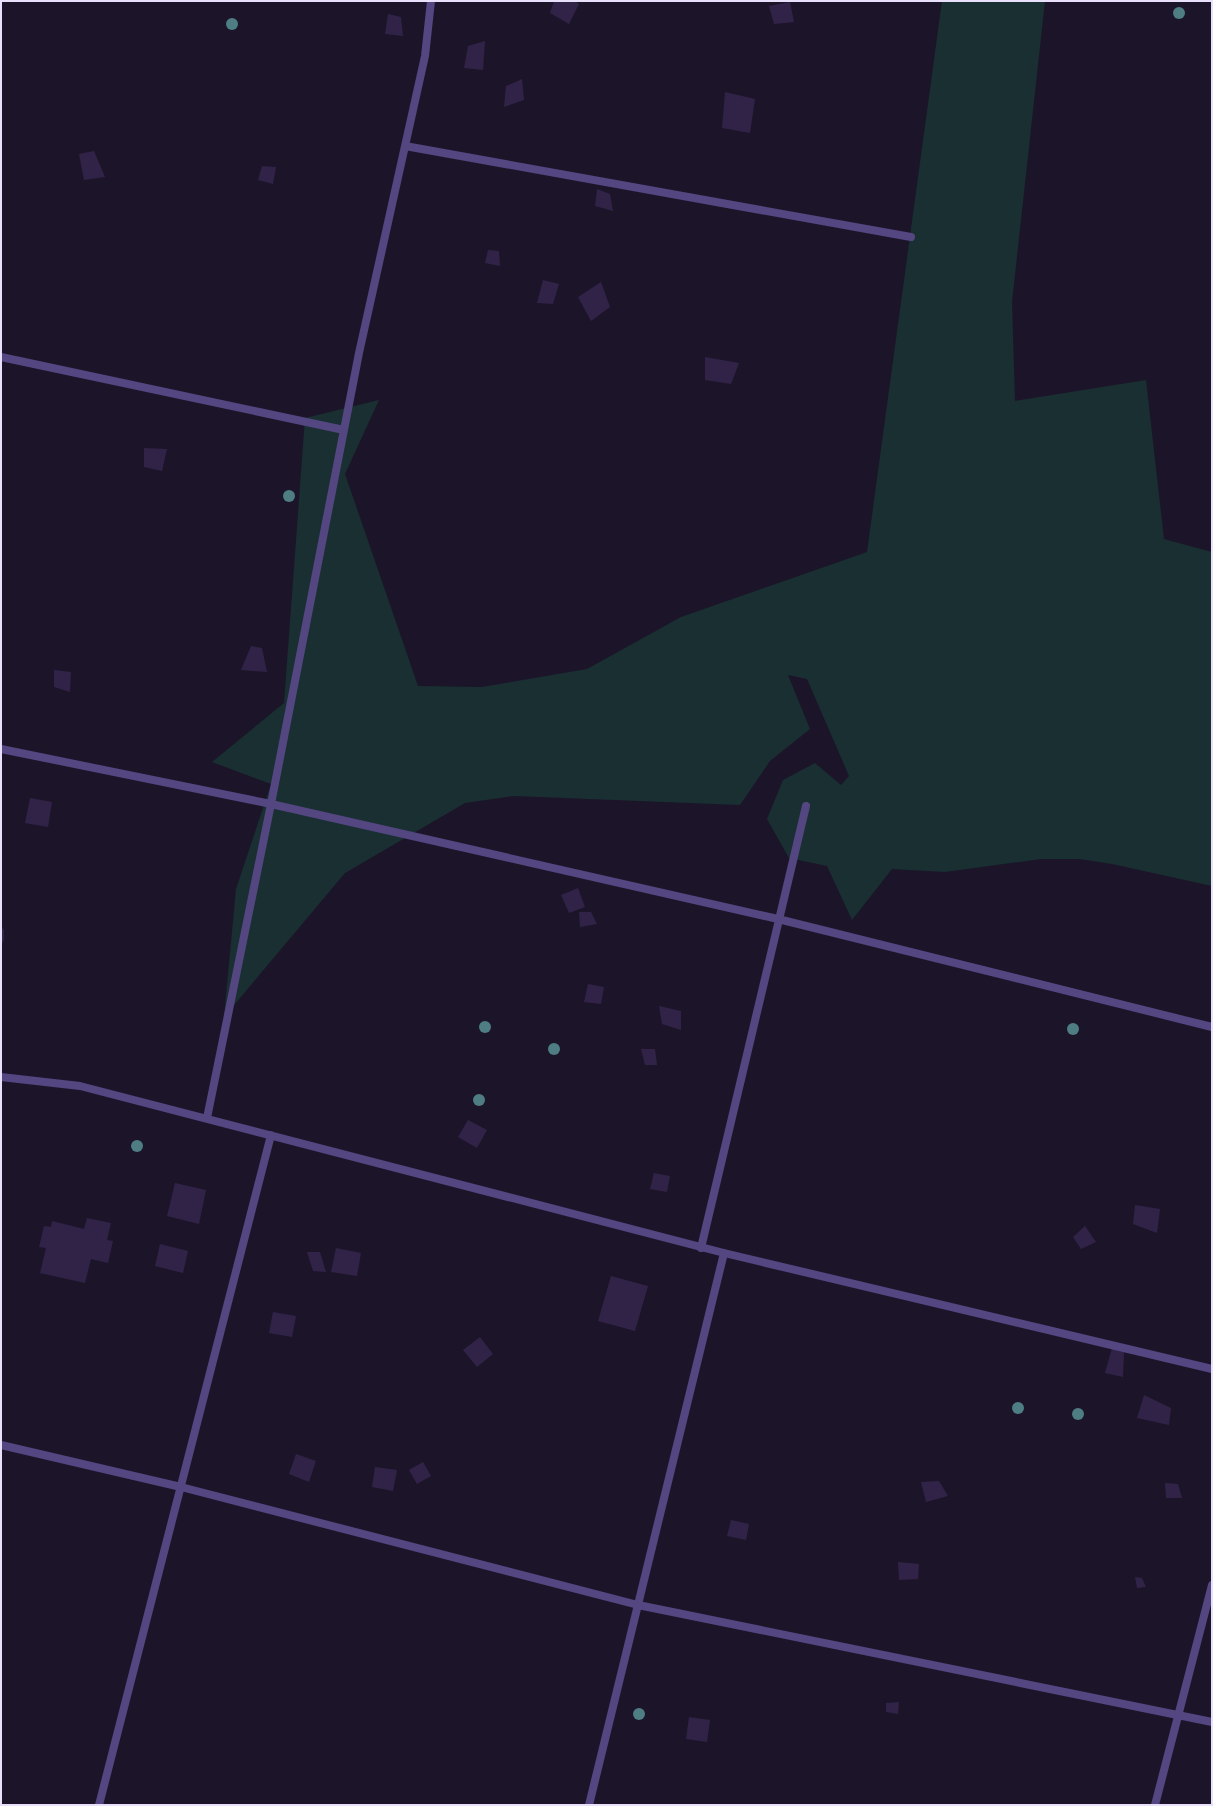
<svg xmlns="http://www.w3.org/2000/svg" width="1213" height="1806" font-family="'DM Sans',sans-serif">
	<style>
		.green { fill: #192f32 }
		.building { fill: #312347 }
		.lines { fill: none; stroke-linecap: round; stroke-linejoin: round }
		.minor { stroke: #534681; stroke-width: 8 }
		.tree { fill: #4e7d83 }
	</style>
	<rect width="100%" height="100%" fill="#1c1529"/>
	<path class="green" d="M942,1h103l-33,301 3,99 131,-21 18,159 48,13v334l-100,-22 -32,-5h-39l-96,13 -53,-3 -40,51 -25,-54 -38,-8 -22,-39 16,-39 32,-17 26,22 8,-9 -42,-97 -19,-4 22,54 -40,32 -30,44 -226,-9 -49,7 -120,70 -121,144 12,-128 35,-105 -59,-22 72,-59 21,-285 74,-18 -34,74 73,212 64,1 105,-18 94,-52 186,-65z"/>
	<path class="building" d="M554,1h21l4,3 -10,20 -19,-11z
		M790,2l4,20 -20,2 -5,-18z
		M388,14l13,3 2,19 -18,-2z
		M485,41l-2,29 -19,-2 4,-22z
		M522,79l2,21 -20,7 2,-21z
		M725,92l30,7 -5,34 -28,-5z
		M94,151l11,26 -21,3 -5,-26z
		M262,166l14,1 -3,17 -15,-4z
		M597,189l13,5 3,17 -18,-5z
		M488,250l11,1 1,15 -15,-3z
		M543,280l16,4 -6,20 -16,-1z
		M601,282l9,25 -19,14 -13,-24z
		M705,357l34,6 -8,21 -26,-4z
		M144,448l23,1 -5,22 -18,-4z
		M251,646l11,2 5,24 -26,-2z
		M54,670l17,2 -1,20 -16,-5z
		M30,798l22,4 -4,25 -23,-4z
		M578,888l7,19 -16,6 -8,-18z
		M579,912h12l6,12 -17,3z
		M1,926l3,4v10l-3,5z
		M588,984l16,3 -3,17 -17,-2z
		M659,1006l22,5v19l-19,-6z
		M641,1049h14l2,16h-12z
		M468,1120l19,10 -10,18 -19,-11z
		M654,1173l16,3 -3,16 -17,-3z
		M175,1183l31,7 -7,34 -32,-8z
		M1135,1205l25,4 -3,24 -24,-9z
		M87,1218l24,5 -4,17 6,1 -5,22 -17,-4 -6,24 -45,-10 6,-25 -7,-1 5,-21 7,1 1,-6 32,8z
		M1085,1226l11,16 -15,7 -8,-12z
		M160,1244l28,7 -5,22 -28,-7z
		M336,1248l25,5 -4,23 -26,-4z
		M307,1252h13l6,20 -13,-1z
		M611,1276l37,10 -13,45 -37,-10z
		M273,1312l23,4 -4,21 -23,-4z
		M480,1337l13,17 -16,13 -14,-17z
		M1112,1348l12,4 -1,25 -18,-4z
		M1144,1395l27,13 -2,17 -32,-7z
		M296,1454l20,7 -7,21 -20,-8z
		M423,1462l8,14 -14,8 -8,-14z
		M375,1467l22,3 -4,21 -21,-4z
		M939,1481l9,15 -22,6 -5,-20z
		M1165,1483l13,1 4,14h-16z
		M731,1520l18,4 -3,16 -19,-4z
		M898,1562l21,2 -1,15 -19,1z
		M1135,1577l7,1 4,9 -9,1z
		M899,1702l-1,12 -12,-2v-9z
		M689,1717l21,3 -3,22 -21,-3z"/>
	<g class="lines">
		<path class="minor" d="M405,146l506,91
			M1,357l343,73
			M1,749l270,55 507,115 434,108
			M1,1077l79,9 644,167 488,116
			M207,1118l64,-314 88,-451 66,-297 6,-55
			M701,1248l105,-442
			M1,1445l180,42 457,118 574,117
			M99,1805l172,-670
			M589,1805l135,-552
			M1155,1805l57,-220"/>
	</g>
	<g class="tree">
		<circle cx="1179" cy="13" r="6"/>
		<circle cx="232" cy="24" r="6"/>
		<circle cx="289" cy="496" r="6"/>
		<circle cx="485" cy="1027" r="6"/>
		<circle cx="1073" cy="1029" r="6"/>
		<circle cx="554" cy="1049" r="6"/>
		<circle cx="479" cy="1100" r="6"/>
		<circle cx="137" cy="1146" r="6"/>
		<circle cx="1018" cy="1408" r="6"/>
		<circle cx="1078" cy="1414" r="6"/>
		<circle cx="639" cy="1714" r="6"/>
	</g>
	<rect width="1213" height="1806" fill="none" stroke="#e9e1fb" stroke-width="4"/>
</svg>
